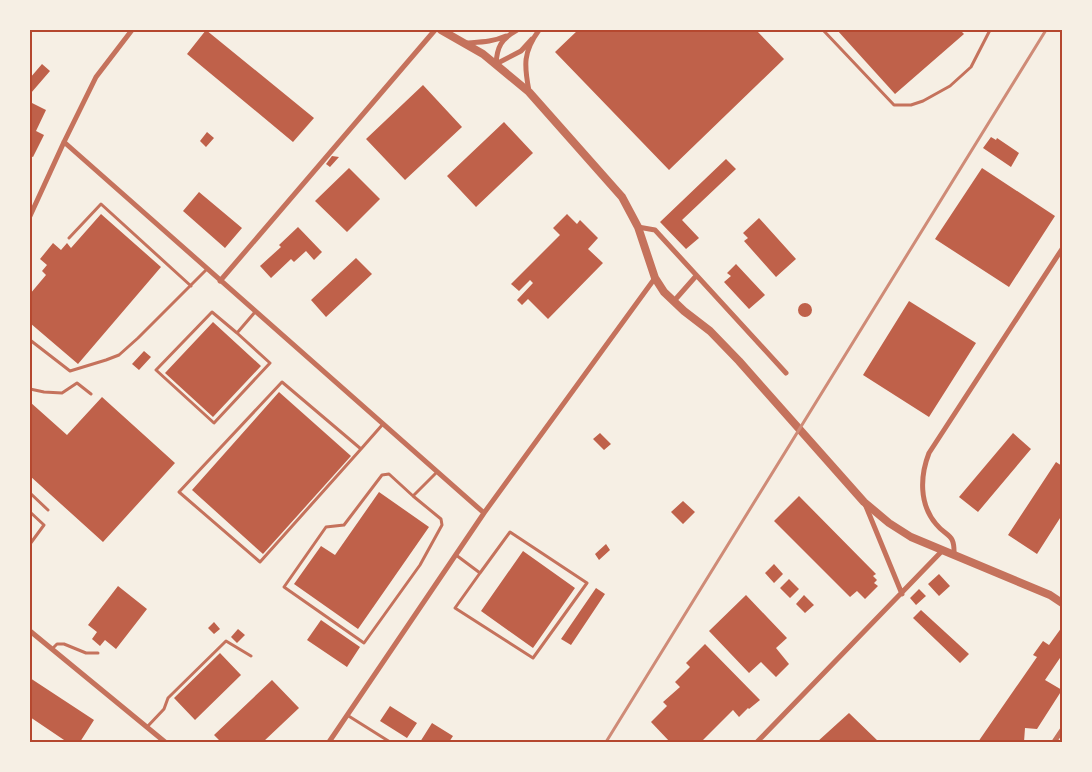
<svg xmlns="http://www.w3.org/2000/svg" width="1092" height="772" font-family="Quicksand,sans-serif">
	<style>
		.building { fill: #bf614a }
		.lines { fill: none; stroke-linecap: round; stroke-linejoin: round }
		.service { stroke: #c5725c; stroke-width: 3 }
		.minor { stroke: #c5725c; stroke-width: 5 }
		.tertiary { stroke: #c5725c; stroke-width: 8 }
		.rail { stroke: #cf8b77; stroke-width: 3 }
		.neatline { fill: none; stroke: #b5482f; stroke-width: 2 }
	</style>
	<rect width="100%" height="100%" fill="#f6efe4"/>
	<path class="building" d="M206,30l108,88 -21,24 -106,-88z
		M578,30h178l28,29 -115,111 -114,-118z
		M837,30h123l4,4 -69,60z
		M42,64l8,7 -19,22 -1,-1v-14z
		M423,85l39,42 -57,53 -39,-41z
		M30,102l16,8 -10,21 8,4 -11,22 -3,-1z
		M504,122l29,31 -57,54 -29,-31z
		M207,132l7,6 -8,9 -6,-6z
		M991,137l5,3 1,-2 22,15 -8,14 -28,-19z
		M332,156l7,1 -9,10 -4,-3z
		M726,159l10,10 -54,51 17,18 -13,11 -26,-27z
		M349,168l31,31 -33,33 -32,-31z
		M982,168l73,48 -46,71 -74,-48z
		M199,192l43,36 -17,20 -42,-37z
		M101,214l60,53 -83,97 -48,-41v-29l16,-19 -4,-4 5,-6 -7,-6 13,-16 8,7 6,-7 4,5z
		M567,214l10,10 3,-4 18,18 -10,11 15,14 -55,56 -20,-20 -6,6 -5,-5 16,-17 -3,-3 -11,11 -8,-7 49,-49 -7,-7z
		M759,218l37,41 -20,18 -32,-36 4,-3 -5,-5z
		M298,227l24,25 -8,8 -8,-9 -12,11 -3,-3 -20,19 -11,-12 21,-19 -2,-2z
		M356,258l16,16 -46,43 -15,-17z
		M736,264l29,31 -16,14 -25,-27 7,-6 -4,-3z
		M909,301l67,42 -47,74 -66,-42z
		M798 310a7 7 0 1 1 14 0a7 7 0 1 1-14 0Z
		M213,322l48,44 -48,51 -48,-44z
		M144,351l7,6 -12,13 -7,-6z
		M279,392l72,64 -88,98 -71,-64z
		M102,397l73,66 -72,79 -73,-66v-74l37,33z
		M600,433l11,11 -7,6 -11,-11z
		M1013,433l18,16 -53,63 -19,-15z
		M1056,462l6,4v49l-25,39 -29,-19z
		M379,492l50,35 -71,102 -64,-45 27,-38 14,9z
		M799,496l77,78 -3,2 4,4 -3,3 4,3 -13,13 -8,-8 -7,6 -76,-76z
		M683,501l12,11 -12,12 -12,-12z
		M606,544l4,6 -11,10 -4,-6z
		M523,551l52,37 -42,60 -52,-37z
		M774,564l9,10 -9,9 -9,-10z
		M939,574l11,12 -11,10 -11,-12z
		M789,579l10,10 -9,9 -10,-10z
		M118,586l29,23 -31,40 -11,-9 -5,6 -8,-7 5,-7 -9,-7z
		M596,588l9,6 -34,51 -10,-6z
		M919,589l7,7 -10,9 -6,-7z
		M746,595l41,43 -11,10 13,16 -13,13 -15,-15 -12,11 -40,-42z
		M804,595l10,10 -9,8 -9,-9z
		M921,610l48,44 -9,9 -47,-45z
		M321,620l39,27 -13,20 -40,-27z
		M214,622l6,7 -6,5 -6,-6z
		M1062,627v28l-17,25 17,10 -25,39 -12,-1 -1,14h-46l59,-85 -4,-2 10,-14 6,4z
		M238,629l7,6 -8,8 -6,-6z
		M705,644l55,56 -11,9 -1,-1 -9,9 -6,-7 -32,32h-31l-19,-20 16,-16 -4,-4 17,-15 -5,-5 15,-15 -4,-4z
		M220,653l21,22 -46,45 -21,-22z
		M30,678l64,42 -14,22h-13l-37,-25z
		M272,680l27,28 -36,34h-42l-7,-7z
		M390,706l27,17 -10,15 -27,-17z
		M849,713l30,29h-62z
		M432,723l21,13 -4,6h-29z"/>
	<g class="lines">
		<path class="service" d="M823,30l71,75h17l12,-4 27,-15 21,-19 19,-37
			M69,238l32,-34 90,82
			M237,333l33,30 -56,60 -58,-53 56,-58 25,21 18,-21
			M30,340l40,31 36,-11 13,-5 19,-17 69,-69
			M30,389l14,3 18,1 15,-10 14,11
			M361,449l-101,113 -81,-70 103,-110 79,67 22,-25
			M30,493l18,17
			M413,496l-24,-22 -7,1 -38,50 -18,2 -42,60 80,56 56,-78 22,-40 -1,-6 -28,-23 24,-24
			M30,512l14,13 -14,19
			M456,555l24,18 -25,35 78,50 54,-75 -77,-51 -30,41
			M52,649l5,-5h7l22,9h12
			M347,715l43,27
			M147,727l17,-18 4,-11 58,-57 25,15"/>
		<path class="minor" d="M517,30c-16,9 -20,17 -21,34l25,-13 11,-12
			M466,43c14,-1 27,-1 40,-7
			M529,91c-5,-26 -6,-39 10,-61
			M64,142l420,371
			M30,216l34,-74 32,-65 36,-47
			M638,227l17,3 131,143
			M220,281l215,-251
			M674,301l22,-25
			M865,504l37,90
			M954,556c1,-24 -7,-18 -18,-32 -17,-20 -16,-48 -7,-71l133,-204
			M30,631l135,111
			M329,742l155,-229 171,-235
			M757,742l185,-191
			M1054,742l8,-12"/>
		<path class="tertiary" d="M441,30l42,24 46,38 93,105 16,30 17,51 9,14 20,19 26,20 29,30 125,141 25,21 22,14 139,58 12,8"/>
		<path class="rail" d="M606,742l440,-712"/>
	</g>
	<rect width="1092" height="772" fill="none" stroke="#f6efe4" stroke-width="62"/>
	<rect x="31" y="31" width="1030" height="710" class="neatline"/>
</svg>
